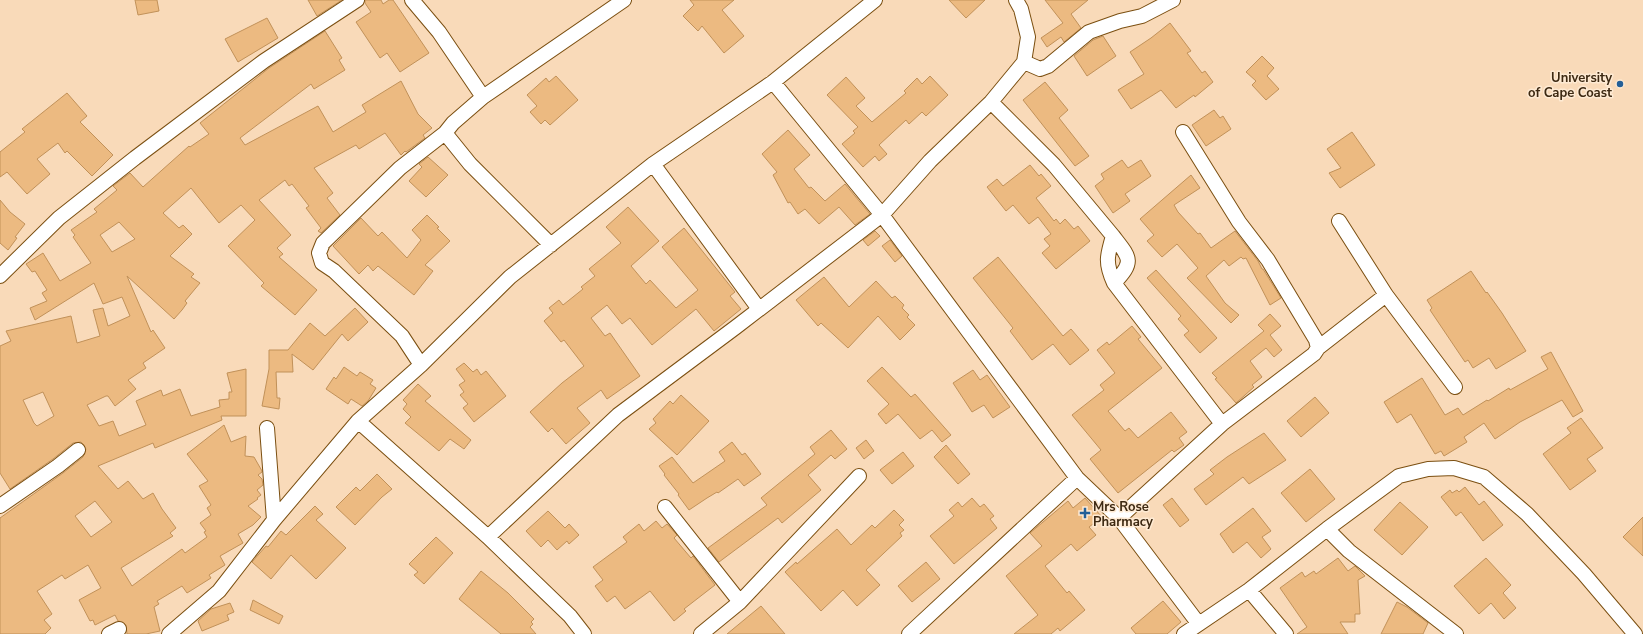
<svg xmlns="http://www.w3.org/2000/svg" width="1643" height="634" font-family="'Nunito Sans',sans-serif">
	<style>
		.building { fill: #ecba81; stroke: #c19159; fill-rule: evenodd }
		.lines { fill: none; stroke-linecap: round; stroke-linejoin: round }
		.minor-casing { stroke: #7b4f11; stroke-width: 16 }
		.minor { stroke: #fff; stroke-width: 14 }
		.poi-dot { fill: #245f97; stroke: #feead3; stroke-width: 1.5 }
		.labels { text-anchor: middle; stroke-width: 3; stroke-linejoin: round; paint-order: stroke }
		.poi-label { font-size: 13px; font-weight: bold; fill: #3d2912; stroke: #feead3; text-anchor: end }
	</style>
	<rect width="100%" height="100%" fill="#f9dab9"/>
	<path class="building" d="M135,0h22l2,11 -21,4z
		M308,0h34l-25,16z
		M365,0h16l2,4 6,-4h4l36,53 -29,19 -13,-19 -7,5 -24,-36 15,-10 -6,-9z
		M690,0h44l-12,10 22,26 -20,17 -22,-27 -4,5 -15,-15 11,-11z
		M949,0h36l-19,18z
		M1045,0h43l-17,14 10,14 -17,14 -3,-5 -14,10 -6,-9 22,-15z
		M267,18l11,20 -40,24 -13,-23z
		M1170,23l21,28 -4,2 15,20 3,-2 8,11 -18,15 -1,-2 -18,13 -15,-18 -30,19 -13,-19 26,-16 -14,-22 21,-14z
		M325,31l17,27 -3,2 6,10 -31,19 -3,-5 -71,54 5,7 73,-39 15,26 33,-20 -4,-7 39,-24 17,33 14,14 -9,7 2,3 -19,14 -1,-1 -4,4 -16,-22 -26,16 -3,-4 -42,23 19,25 -6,5 13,17 -19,18 -3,-2 3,-3 -15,-20 3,-2 -17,-22 -3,2 -4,-6 -26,20 32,35 -14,13 6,6 -4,3 38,33 -22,25 -34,-29 3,-3 -36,-37 27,-26 -14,-15 -22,18 -28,-35 -28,25 16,15 4,-3 9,9 -22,22 24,18 -3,3 9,6 -15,18 2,2 -5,7 -8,9 -47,-43 24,56 2,-2 12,18 -22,15 3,5 -18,12 8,9 -21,17 -7,-10h-2l-19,9 12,21 14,-5 6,15 27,-11 -10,-24 25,-11 2,6 17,-7 11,27 29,-9 -1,-7 10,-1v-7h3l-5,-19 19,-4v47h-25l1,4 -67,28 -2,-5 -55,23 20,23 10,-8 15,18 10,-6 9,16 14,19 -6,5 3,3 -52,32 11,18 50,-37 3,4 22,-16 -3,-5 2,-1 -6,-8 11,-8 -4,-7 4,-3 -12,-19 9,-5 -21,-27 37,-29 7,17 15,-6 -1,20 9,1 8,14v1l-4,3 4,4 1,6 -6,5 4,5 -4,3 1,1 -10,7 13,11 -8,8 -15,9 5,9 -23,13 5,9 -16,10 2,3 -24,15 -5,-7 -25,15 2,3 -5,3 6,24 -14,3h-19l-1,-9 -3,-3 -5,-1 -3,-6 -20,10 -2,-5 -3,1 -11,-21 22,-12 -13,-23 -23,14 -3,-4 -25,16 15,23 -8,6 7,8 -6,6h-45v-116l63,-45 20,-16 3,-8 -5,-7 -8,1 -20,16 -43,30 -10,-16v-127l11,-5 -5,-10 65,-15 6,27 23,-7 -7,-26 10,-2 5,18 22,-10 -8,-19 -19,7 -9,-21 -59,37 -5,-12 17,-7 -5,-8 5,-3 -12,-19 -3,1 -6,-8 17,-11 17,28 31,-18 -18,-26 2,-2 -4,-5 26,-18 -3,-3 23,-19 -4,-4 17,-13 13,14 46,-41 1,1 19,-13 -9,-11 69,-55zM119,222l16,17 -23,13 -12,-17zM43,392l11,24 -17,10 -3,-3 -11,-23zM95,501l17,21 -21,15 -16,-21z
		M1103,36l13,20 -29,20 -13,-20 19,-16z
		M1262,56l12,12 -7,8 12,13 -13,11 -14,-15 4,-4 -10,-9z
		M556,76l22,24 -28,25 -5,-5 -4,4 -11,-12 7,-6 -10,-11 19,-17 3,4z
		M930,76l18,19 -22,21 -4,-4 -13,12 -3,-4 -27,25 8,9 -8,7 -4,-5 -12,11 -21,-23 13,-11 -2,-2 5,-4 -31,-32 19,-18 19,21 -9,8 16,16 34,-29 -2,-2 13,-13 5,6z
		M1045,82l23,28 -9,8 30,38 -14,10 -52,-66z
		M67,93l20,23 -7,6 33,33 -21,21 -25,-25 -2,2 -7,-10 -21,16 13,15 -23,20 -20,-22 -7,5v-25l25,-20 -3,-3z
		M1214,110l6,8 3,-2 8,13 -25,17 -14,-21z
		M788,130l22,25 -16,14 15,19 2,-1 14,14 20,-17 25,30 -15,11 -16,-18 -20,17 -14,-15 -7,5 -8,-12 -2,1 -15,-28 4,-3 -15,-18z
		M1352,132l23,33 -35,23 -11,-15 12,-5 -14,-19z
		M428,157l20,18 -22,22 -17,-16 13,-14 -3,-3z
		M1122,160l6,8 13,-8 10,16 -26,18 5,7 -17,12 -18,-27 9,-7 -3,-5z
		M1030,165l9,11 2,-2 10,12 -15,12 18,23 2,-2 4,5 5,-5 9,10 4,-3 12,15 -34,28 -14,-16 8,-7 -6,-7 7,-5 -13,-17 -9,7 -16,-19 -7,6 -19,-24 10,-8 6,7z
		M1191,175l9,13 -26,17 4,7 20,22 2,-1 11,15 24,-17 23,30 4,8h1l18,29 -11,7 -24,-47 -3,1 -2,-2 -12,9 -5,-6 -18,16 19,27 14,12 -8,8 -44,-45 11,-10 -21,-24 -15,13 -15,-16 7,-6 -14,-16z
		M0,200l10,12 15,12 -10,13 2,1 -9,12 -8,-7z
		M628,207l31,34 -28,25 15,18 4,-4 26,28 22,-18 -36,-43 22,-19 51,64 -5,4 11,13 -27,22 -18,-22 -44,36 -22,-27 -8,6 -15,-19 -16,13 14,18 5,-3 30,43 -33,23 -6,-9 -24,18 13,15 -24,21 -14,-16 -4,4 -18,-20 32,-29 22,-17 -20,-26 -3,2 -17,-21 9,-8 -4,-5 10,-8 4,5 20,-16 -2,-2 14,-11 -6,-7 32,-26 -15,-16z
		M427,215l12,12 -2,1 13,13 -25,24 8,6 -19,24 -36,-29 -5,5 -5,-6 -9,9 -26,-28 28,-28 17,18 4,-4 25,26 14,-18 -9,-10z
		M875,231l5,5 -12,10 -5,-6z
		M890,240l12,16 -7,6 -13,-16z
		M998,257l65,79 8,-7 18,21 -19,15 -17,-21 -21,16 -22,-29 3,-3 -40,-50z
		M1156,270l61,68 -17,15 -16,-18 5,-4 -11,-12 3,-3 -34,-38z
		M1471,271l15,22 1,-1 15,21 24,38 -30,18 -7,-11 -16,10 -5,-8 -3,2 -35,-52 2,-2 -5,-8z
		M824,277l25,30 27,-26 16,17 3,-2 9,9 -2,3 7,7 -2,2 8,8 -15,15 -22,-24 -30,32 -27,-25 -3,3 -22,-26z
		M355,308l13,14 -20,19 -6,-7 -29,36 -21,-16 1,18h-17l1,26h3l-1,11 -17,-3 7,-37v-19h19l22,-27 15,13z
		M1270,314l11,12 -11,9 12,15 -8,7 -8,-9 -16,13 12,16 -10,8 2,2 -18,16 -21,-24 2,-1 -5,-5 52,-42 -6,-6z
		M1132,326l9,11 -3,2 24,29 -54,43 17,20 4,-3 9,10 33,-26 16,20 -8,6 5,7 -10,7 -2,-2 -54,43 -28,-34 11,-9 -29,-35 32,-25 -4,-5 15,-12 -18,-23 10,-8 2,3z
		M1551,352l32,59 -10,6 -11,-17 -42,22 -25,17 -11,-16 -20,14 3,5 -23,14 -3,-5 -6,3 -24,-40 -14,9 -13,-21 38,-24 23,37 13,-7 5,7 24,-15 1,1 21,-13 1,2 38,-21 -7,-12z
		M464,363l9,9 4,-3 4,6 5,-4 20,25 -32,26 -11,-14 5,-4 -8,-9 4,-3 -5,-7 6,-4 -9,-12z
		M344,367l13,9 3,-4 13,8 -3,4 6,4 -8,13 -6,5 -11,-7 -3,5 -22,-15 8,-12 2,2z
		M882,367l29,30 4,-3 36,41 -9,7 -10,-12 -12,9 -22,-25 -12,10 -8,-10 11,-10 -22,-23z
		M973,370l7,10 7,-5 23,32 -17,11 -9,-13 -12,7 -19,-29z
		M418,384l13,12 -6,5 46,39 -7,9 -14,-10 -11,12 -34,-28 6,-6 -8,-8 4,-5 -4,-4z
		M681,395l28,26 -32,34 -28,-26 7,-6 -3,-4 17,-18 3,3z
		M1315,397l14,16 -28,24 -14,-16z
		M1581,418l22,30 -16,11 9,12 -26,19 -27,-36 28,-21 -4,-5z
		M831,430l16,19 -12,10 -4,-4 -23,20 13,15 -39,33 -4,-5 -59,44 -11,-14 59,-43 -6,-7 54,-44 -5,-7z
		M1264,433l22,27 -37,24 -6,-7 -37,28 -12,-16 20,-15 -4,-4 17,-13z
		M866,440l8,11 -10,8 -8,-11z
		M732,442l10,13 3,-2 16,21 -17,12 -6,-7 -20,14 -1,-1 -10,6 -18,12 -11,-15 1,-1 -15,-19 1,-1 -6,-8 13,-9 21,26 32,-22 -6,-9z
		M946,445l24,29 -12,10 -24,-27z
		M903,452l11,14 -22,18 -12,-14z
		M1310,469l25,30 -29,23 -25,-29z
		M377,474l15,15 -10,8 -27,28 -19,-18 20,-20 4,4z
		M1465,487l14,18 5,-4 19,24 -20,16 -22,-29 -5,4 -15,-19 9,-7 2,3 5,-3 2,2z
		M972,498l8,9 4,-3 10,12 -4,3 7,9 -43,36 -24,-28 24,-20 -5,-6 9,-8 4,5z
		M1085,498l17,19 -13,10 7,8 -19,16 -6,-7 -26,22 22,27 2,-2 16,19 -25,21 -2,-3 -7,6h-37l24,-19 -32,-39 36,-30 -12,-13 38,-32 5,7z
		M1172,498l17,22 -9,7 -17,-22z
		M1400,502l28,25 -26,28 -28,-25z
		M315,506l8,8 -7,6 30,28 -30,31 -25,-24 -20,24 -19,-17 14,-16 2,1 13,-16 5,4z
		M1253,508l18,23 -9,6 9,12 -10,9 -14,-16 -14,11 -13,-19z
		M894,510l10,10 -5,5 5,5 -4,3 2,3 -36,34 14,15 -23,21 -14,-16 -22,21 -36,-39 11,-10 1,2 40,-35 14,16 21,-20 3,3z
		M548,511l17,17 4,-4 10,11 -10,9 -2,-3 -10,9 -9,-10 -7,7 -15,-16z
		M1643,517v39l-20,-19z
		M656,521l6,7 5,-4 10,11 -3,3 17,20 2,-2 22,29 -31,24 2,2 -12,10 -24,-30 -25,18 -10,-13 -8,6 -12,-16 8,-6 -10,-13 34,-25 -4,-5 16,-13 5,7z
		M436,537l17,16 -29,31 -10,-9 4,-3 -9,-8z
		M1338,558l10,13 7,-5 10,10 -7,4 2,34h-5v8h-15l8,12h-51l10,-7 -27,-39 22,-16 3,5 9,-6 2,3z
		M1486,558l25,27 -8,8 13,15 -12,11 -13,-16 -12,11 -25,-28z
		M926,562l14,17 -28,23 -14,-16z
		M481,571l27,22 26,26 -3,3 2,2 -3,3 6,7h-35l-42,-35z
		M253,600l30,16 -4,8 -29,-14z
		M1163,601l18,21 -14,12h-31l-5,-6z
		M1397,602l10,5 21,16 -5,11h-42z
		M230,603l4,9 -7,3 2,5 -27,11 -4,-10 13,-12z
		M761,606l24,28h-58z"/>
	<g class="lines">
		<g class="minor-casing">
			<path id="minor" d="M412,0l27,32 44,65
				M1024,62l16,7 8,-3 41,-34 31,-11 22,-5 31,-16
				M773,82l109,133 195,263 42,40 79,105
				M991,102l63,63 59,71c-6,20 -8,27 1,47l108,141 -103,94
				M1183,132l56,90 29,38 48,80 2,8 -4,6 -92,70
				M653,164l106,145
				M1339,221l47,74 69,92
				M1113,236c17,22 22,25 1,47
				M551,245l-81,-81 -25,-31 8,-10 30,-26 141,-97
				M0,276l59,-58 76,-60 129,-97 93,-61
				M1318,348l68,-53
				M421,365l-19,-29 -68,-65 -12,-8 -3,-10 4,-10 77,-75 45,-35
				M358,421l130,116 82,79 14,18
				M267,428l7,92
				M0,506l58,-40 20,-16
				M665,507l75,95 -39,32
				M1327,529l22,22 107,83
				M488,537l130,-122 118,-88 146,-112 48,-54 61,-59 33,-40 4,-25 -7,-28 -5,-9
				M1249,590l37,44
				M740,602l119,-126
				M109,634l10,-5
				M169,634l50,-43 55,-71 84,-99 63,-56 89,-88 143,-113 120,-82 102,-82
				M909,634l168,-156
				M1184,634l65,-44 78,-61 72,-53 29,-7 26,-1 30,9 43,37 57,60 51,60"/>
		</g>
		<use href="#minor" class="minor"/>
	</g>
	<g class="poi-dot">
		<circle cx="1620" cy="84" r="4"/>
		<path d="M1083 507h4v4h4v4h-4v4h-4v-4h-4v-4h4z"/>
	</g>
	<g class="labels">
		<g class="poi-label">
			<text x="1612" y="82">University<tspan x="1612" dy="15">of Cape Coast</tspan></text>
			<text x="1093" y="511" text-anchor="start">Mrs Rose<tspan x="1093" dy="15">Pharmacy</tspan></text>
		</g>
	</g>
</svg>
